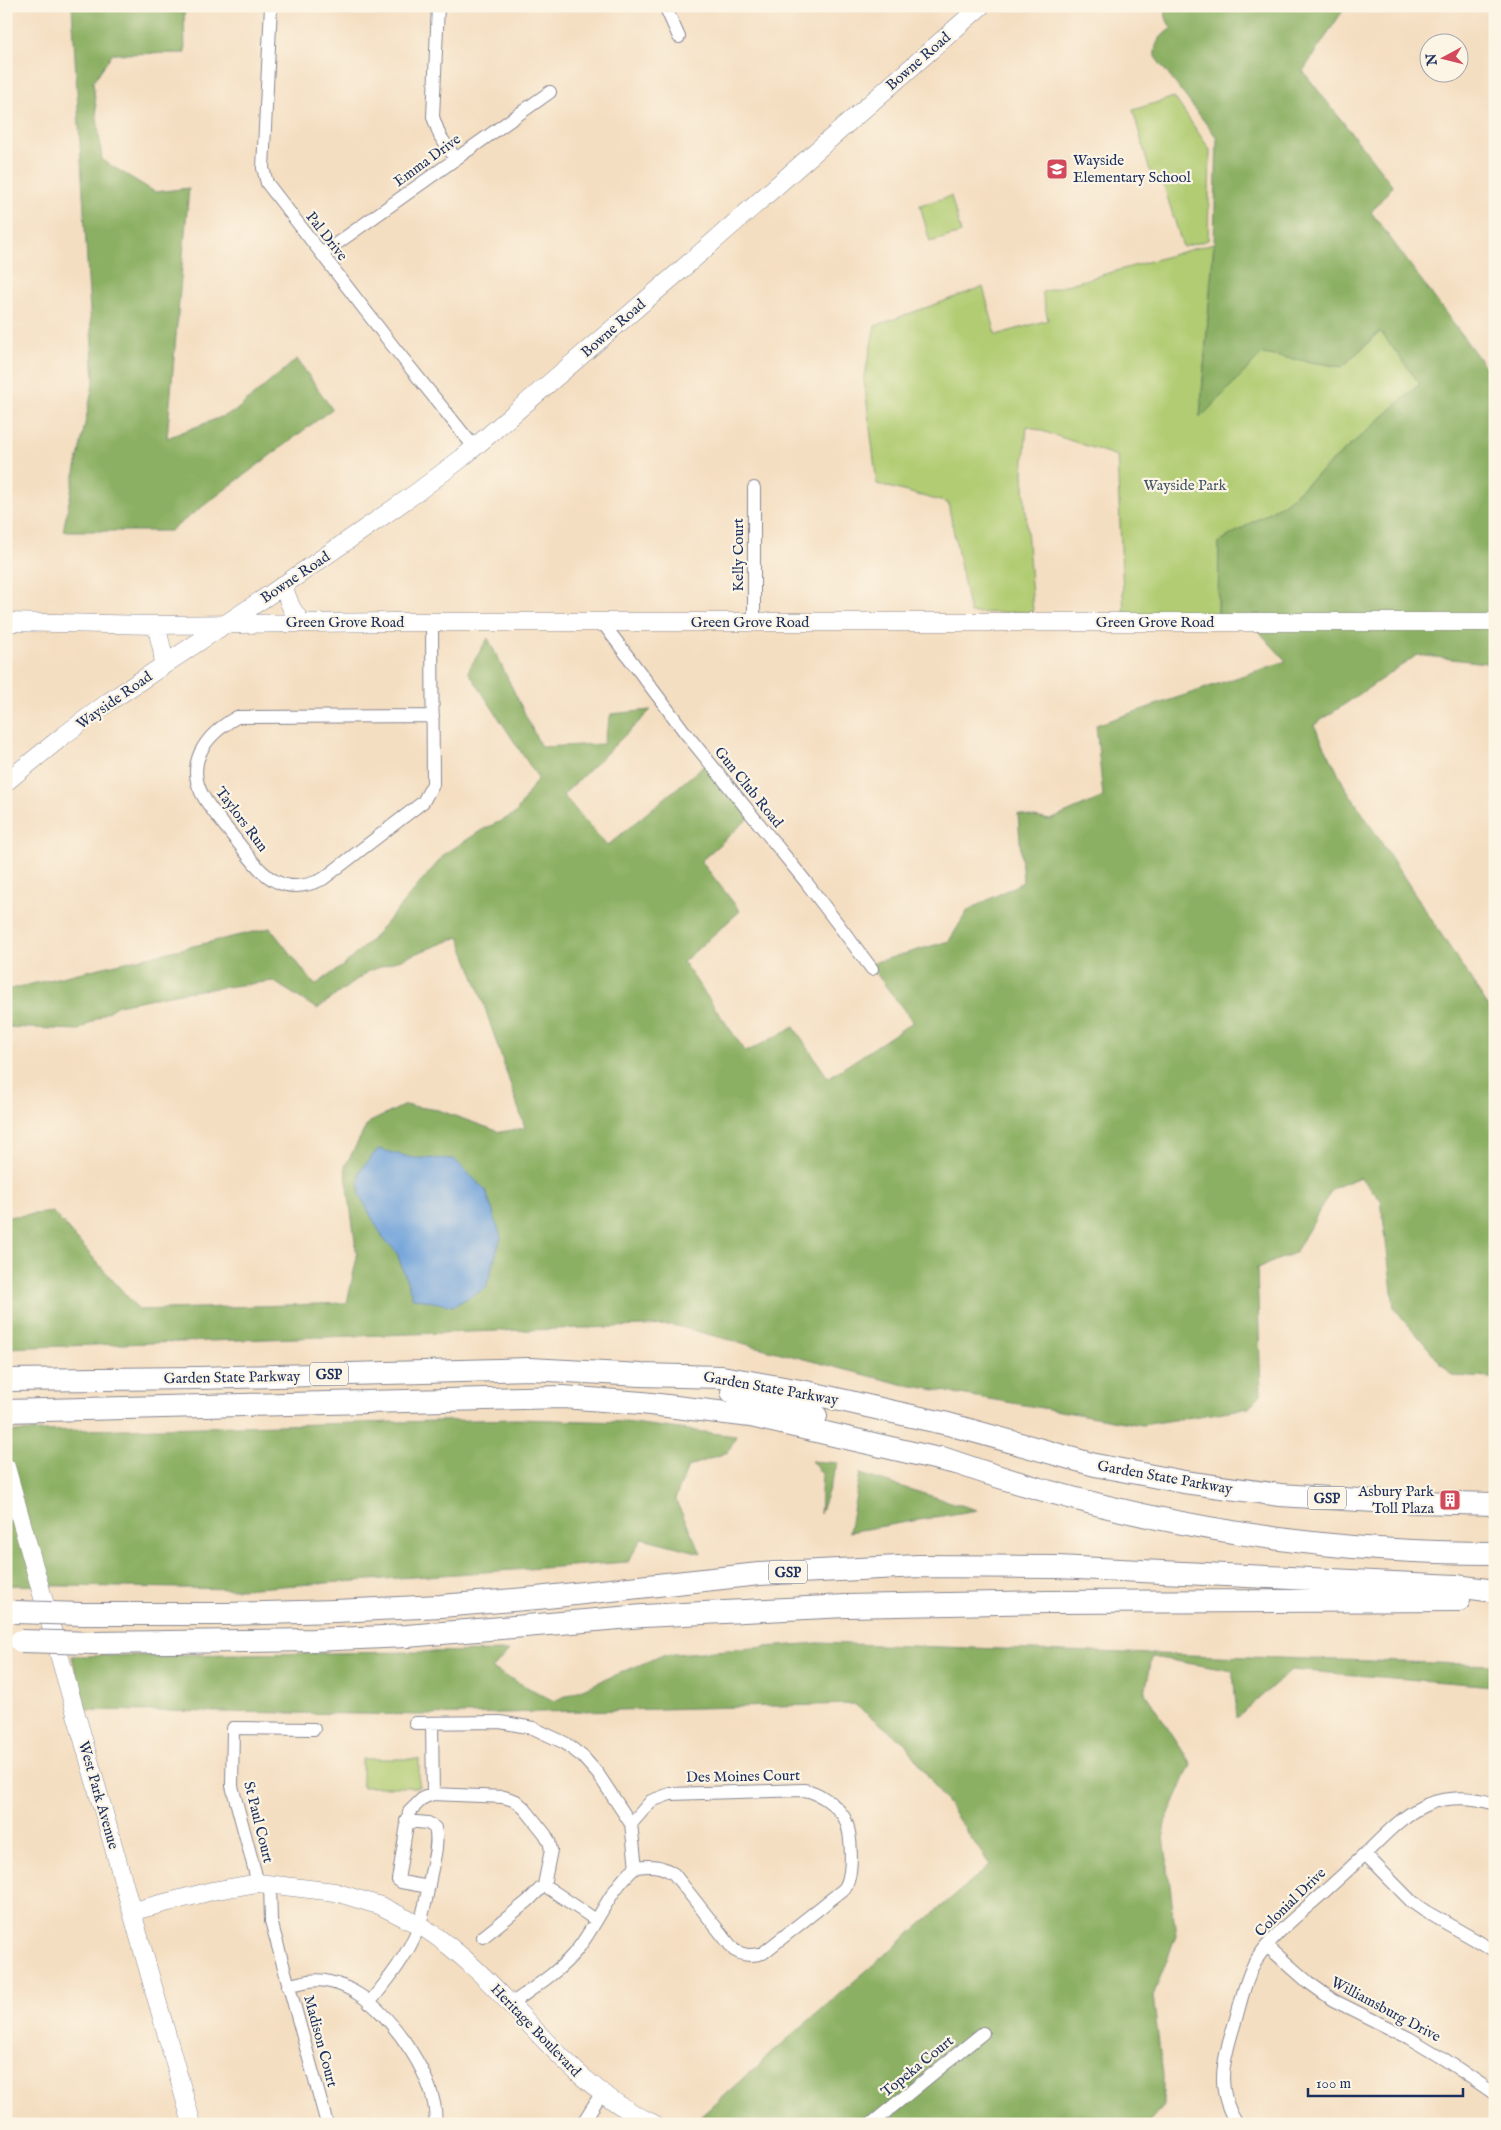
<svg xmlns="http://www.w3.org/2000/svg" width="1501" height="2130" font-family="'IM FELL English',serif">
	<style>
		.green { fill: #b1cc72; stroke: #667e68 }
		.forest { fill: #8cb064; stroke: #547061 }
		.water { fill: #6ea1da; stroke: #44689c }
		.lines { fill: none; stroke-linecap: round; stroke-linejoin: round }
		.street-casing { stroke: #888690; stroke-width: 14 }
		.secondary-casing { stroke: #888690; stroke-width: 19 }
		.highway-casing { stroke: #888690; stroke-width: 24 }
		.street { stroke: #fff; stroke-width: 12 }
		.secondary { stroke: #fff; stroke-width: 18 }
		.highway { stroke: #fff; stroke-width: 22 }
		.highway-bridge-casing { stroke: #888690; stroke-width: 24; stroke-linecap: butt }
		.highway-bridge { stroke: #fff; stroke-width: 22 }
		.labels { text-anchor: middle; stroke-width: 4.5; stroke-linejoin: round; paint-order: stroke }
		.shield { fill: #fcf5e5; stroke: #5e6a86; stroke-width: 1 }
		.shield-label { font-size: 14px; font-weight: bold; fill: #1b2f5e }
		.street-label { font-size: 15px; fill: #1b2f5e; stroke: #fcf5e5 }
		.poi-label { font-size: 15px; fill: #1b2f5e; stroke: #fcf5e5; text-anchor: start }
		.park-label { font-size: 15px; fill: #405663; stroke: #fcf5e5 }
	</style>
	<rect width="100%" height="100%" fill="#fcf5e5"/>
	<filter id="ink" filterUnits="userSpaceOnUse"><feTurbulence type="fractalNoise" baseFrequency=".02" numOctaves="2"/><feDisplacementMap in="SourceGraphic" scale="10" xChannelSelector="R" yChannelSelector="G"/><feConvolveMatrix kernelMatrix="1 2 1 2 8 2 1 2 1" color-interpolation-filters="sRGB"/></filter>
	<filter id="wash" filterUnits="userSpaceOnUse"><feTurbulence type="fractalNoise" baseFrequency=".0096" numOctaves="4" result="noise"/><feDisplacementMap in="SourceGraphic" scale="20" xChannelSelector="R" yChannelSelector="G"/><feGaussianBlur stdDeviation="1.12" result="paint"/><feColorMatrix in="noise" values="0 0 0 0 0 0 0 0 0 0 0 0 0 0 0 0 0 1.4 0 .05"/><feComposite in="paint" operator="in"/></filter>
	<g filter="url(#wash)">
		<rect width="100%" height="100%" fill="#f4dec1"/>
		<path class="green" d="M1174,97l36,53 -2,90 -25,7 -22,-70 -9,2 -19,-69z
			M951,196l10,37 -31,9 -10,-37z
			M1214,243l-14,174 62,-64 80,14 39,-36 40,52 -136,120 -66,39 -1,74h-94l-7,-160 -90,-30 -4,46 10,140 -63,1 -22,-110 -71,-19 -13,-104 11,-54 108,-39 13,48 52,-15 -6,-28z
			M362,1759h57v28h-57z"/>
		<path class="forest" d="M72,6h112l1,47 -73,1 -19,28 9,78 53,32 34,-4 -22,250 67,-26 63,-53 35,50 -162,122h-107l31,-151z
			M1167,6h179l-43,65 90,115 -22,26 124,168v284l-78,-9 -103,70 30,60 151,232v365l-4,-4 -39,-2 -58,-68 -13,-108 -21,-23 -28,12 -37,64 -38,15 4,126 -12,14 -107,17 -241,-41 -229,-59 -666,23v-131l47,-5 86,98 208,-7 10,-46 -12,-91 23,-43 37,-18 33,5 62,22 25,-4 -48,-144 -18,-47 -92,35 -50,37 -44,-28 -88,11 -67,13 -39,25 -73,-3v-37l264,-62 45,57 29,-20 29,-27 72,-84 37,-24 33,-16 23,-36 -70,-107 20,-33 53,109 62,-3 8,-30 40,-4 -88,85 44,51 100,-83 43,54 -49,44 39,50 -57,51 63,90 48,-25 34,51 85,-56 -44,-58 80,-23 19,-31 55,-28 -5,-68 32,6 53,-23 -7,-72 190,-64 -34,-37 -34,-8 1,-74 66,-39 135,-119 -40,-53 -38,36 -80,-13 -62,64 14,-175 3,-105 -62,-81c-1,-14 5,-21 17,-29 -5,-5 -9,-15 -5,-22z
			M515,1419l109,3 112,14 -8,16 -40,15 -13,32 26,54 -59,-15 -14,24 -388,27 -234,-4v-153z
			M811,1461l27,2 -18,51 2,-40z
			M860,1473v1l117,36 -128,22z
			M818,1643l677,22v21l-204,-16 -54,48 -4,-47 -81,-14 -7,36 46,71 -28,63 13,109 -23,60 10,80v30l-16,18h-449v-5c95,-87 194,-170 292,-254l-85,-122 -51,-39 -429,11 -341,-5 -12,-54 437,-5 -17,18 62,32 109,-46z"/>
		<path class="water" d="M378,1149l35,9 41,1 32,32 15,46 -15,51 -33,18 -40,-8 -16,-45 -15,-17 -22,-40 -1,-24z"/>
	</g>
	<g filter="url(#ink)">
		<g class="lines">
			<g class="street-casing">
				<path id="street" d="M271,6l-8,162 4,15 125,162 82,102
					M438,6l-5,111 7,19 15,22
					M665,6l14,31
					M322,254l228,-162
					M602,622l82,109 122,151 66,87
					M754,622v-134
					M432,623l1,161 -10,18 -100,77c-11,5 -24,9 -37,6 -23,-5 -36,-28 -50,-45 -10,-13 -21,-25 -30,-39 -24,-36 -1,-66 31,-84l196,-1
					M415,1723l85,-1 33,6 32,15 18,14 15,17 33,50 5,43
					M432,1723l1,71
					M631,1824l20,-23 19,-7 134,-4c15,2 34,16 41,29 7,15 9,57 -1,70l-81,64c-11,3 -19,3 -29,-3l-60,-76c-13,-9 -23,-9 -38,-7
					M1365,1854l47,48 13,9 70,40
					M258,1883l-26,-97 1,-58 81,1
					M270,1885l1,36 56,203
					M544,1885l52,35
					M429,1887l-28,-5 -3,-2 11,-68 14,-14 10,-4 71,3 12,4 9,8 20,25 4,7 2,9 -7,35 -16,16 -45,36
					M1267,1946l41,36 25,18 76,38 35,21 51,35
					M288,1986c14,-4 28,-8 42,-4 9,2 19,6 28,12 33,19 83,90 77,130
					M369,2003c20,-24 39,-48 50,-77 6,-17 9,-36 12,-53 3,-13 8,-32 4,-45l-7,-5 -22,-2
					M511,2004c22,-16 48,-32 65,-53 22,-27 33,-62 60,-84
					M582,2124l19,-30
					M871,2124l112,-91
					M1237,2124c-25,-39 -11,-70 0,-109 5,-18 9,-37 18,-53 17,-28 46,-49 69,-70 14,-13 29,-26 42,-39 19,-18 37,-39 62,-49 22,-8 45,-7 67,0"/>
			</g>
			<g class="secondary-casing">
				<path id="secondary" d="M283,586l8,21 10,15
					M6,622l150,3 236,-3h1103
					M156,625l6,24 2,16
					M6,782l57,-46 47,-35 165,-110 141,-98 46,-35 219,-188 300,-264
					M6,1467l186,657
					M133,1911l79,-20 46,-8 77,9 46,14 38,19
					M424,1928c87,56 134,153 230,196"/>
			</g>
			<g class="highway-casing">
				<path id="highway" d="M6,1380l192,-2 332,-9 111,6 81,2 84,15 83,19 59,13 147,41 89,17 96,13 95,6 120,3
					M732,1392l84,24
					M6,1411l557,-14 79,6 109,13 205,47
					M942,1458c177,62 364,95 553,95
					M83,1614h143l109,-3 106,-5 96,-8 222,-24 160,-8 138,1 399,19 39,5
					M94,1643l219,-3 94,-4 236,-20 203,-10 201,-4 412,-2"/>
			</g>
			<use href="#street" class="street"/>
			<use href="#secondary" class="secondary"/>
			<use href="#highway" class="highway"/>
			<g class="highway-bridge-casing">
				<path id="highway-bridge" d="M14,1612l69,2
					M21,1641l73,2"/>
			</g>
			<use href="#highway-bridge" class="highway-bridge"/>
		</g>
	</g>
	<defs>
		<g id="school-square" transform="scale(1.125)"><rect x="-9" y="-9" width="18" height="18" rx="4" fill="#d1495b" stroke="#fcf5e5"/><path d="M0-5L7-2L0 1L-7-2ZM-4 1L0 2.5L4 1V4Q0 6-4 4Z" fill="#fff"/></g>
		<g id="building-square" transform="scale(1.125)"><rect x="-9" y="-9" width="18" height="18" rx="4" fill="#d1495b" stroke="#fcf5e5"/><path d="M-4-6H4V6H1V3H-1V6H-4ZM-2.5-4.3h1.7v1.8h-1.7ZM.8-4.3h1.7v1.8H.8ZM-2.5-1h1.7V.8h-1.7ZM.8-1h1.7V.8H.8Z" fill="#fff"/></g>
	</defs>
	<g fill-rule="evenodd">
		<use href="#school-square" x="1057" y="169"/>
		<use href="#building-square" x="1450" y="1500"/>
	</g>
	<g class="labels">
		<g class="shield">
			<rect x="310" y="1362.5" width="38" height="23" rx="4"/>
			<rect x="1308" y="1486.5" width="38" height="23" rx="4"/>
			<rect x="769" y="1560.5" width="38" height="23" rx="4"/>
		</g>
		<g class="shield-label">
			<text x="329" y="1379">GSP</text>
			<text x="1327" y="1503">GSP</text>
			<text x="788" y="1577">GSP</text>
		</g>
		<g class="street-label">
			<text transform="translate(918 61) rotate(-41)" y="5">Bowne Road</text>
			<text transform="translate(427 160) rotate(-36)" y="5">Emma Drive</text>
			<text transform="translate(327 236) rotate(52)" y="5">Pal Drive</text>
			<text transform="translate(613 328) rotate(-41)" y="5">Bowne Road</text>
			<text transform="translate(738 555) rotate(-90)" y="5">Kelly Court</text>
			<text transform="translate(295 577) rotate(-34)" y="5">Bowne Road</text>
			<text x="345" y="627">Green Grove Road</text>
			<text x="750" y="627">Green Grove Road</text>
			<text x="1155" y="627">Green Grove Road</text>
			<text transform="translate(114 700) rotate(-35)" y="5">Wayside Road</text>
			<text transform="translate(749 787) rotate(51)" y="5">Gun Club Road</text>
			<text transform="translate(242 819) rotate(53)" y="5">Taylors Run</text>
			<text transform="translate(232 1377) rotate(-1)" y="5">Garden State Parkway</text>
			<text transform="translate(771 1388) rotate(10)" y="5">Garden State Parkway</text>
			<text transform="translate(1165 1477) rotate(10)" y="5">Garden State Parkway</text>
			<text transform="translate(743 1776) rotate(-1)" y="5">Des Moines Court</text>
			<text transform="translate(99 1795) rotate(74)" y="5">West Park Avenue</text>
			<text transform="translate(259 1822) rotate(76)" y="5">St Paul Court</text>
			<text transform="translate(1290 1902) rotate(-44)" y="5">Colonial Drive</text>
			<text transform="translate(1386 2009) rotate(28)" y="5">Williamsburg Drive</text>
			<text transform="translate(536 2030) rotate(46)" y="5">Heritage Boulevard</text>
			<text transform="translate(321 2041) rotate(75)" y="5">Madison Court</text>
			<text transform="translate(917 2066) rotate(-39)" y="5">Topeka Court</text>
		</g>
		<g class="poi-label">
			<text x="1073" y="165">Wayside<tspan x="1073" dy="17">Elementary School</tspan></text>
			<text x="1434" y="1496" text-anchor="end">Asbury Park<tspan x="1434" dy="17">Toll Plaza</tspan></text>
		</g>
		<g class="park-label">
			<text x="1185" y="490">Wayside Park</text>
		</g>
	</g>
	<rect width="1501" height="2130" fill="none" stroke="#fcf5e5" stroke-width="25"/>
	<g transform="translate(1444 58) rotate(263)"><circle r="24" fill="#fcf5e5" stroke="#a2a6af"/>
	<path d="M0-4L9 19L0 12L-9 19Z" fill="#d1495b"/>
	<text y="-8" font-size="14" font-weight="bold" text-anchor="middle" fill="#1b2f5e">N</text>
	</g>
	<path d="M1308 2088v8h155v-8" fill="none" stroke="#1b2f5e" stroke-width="2.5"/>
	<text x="1316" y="2088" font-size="15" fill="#1b2f5e" stroke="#fcf5e5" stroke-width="4" paint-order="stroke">100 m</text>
</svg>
